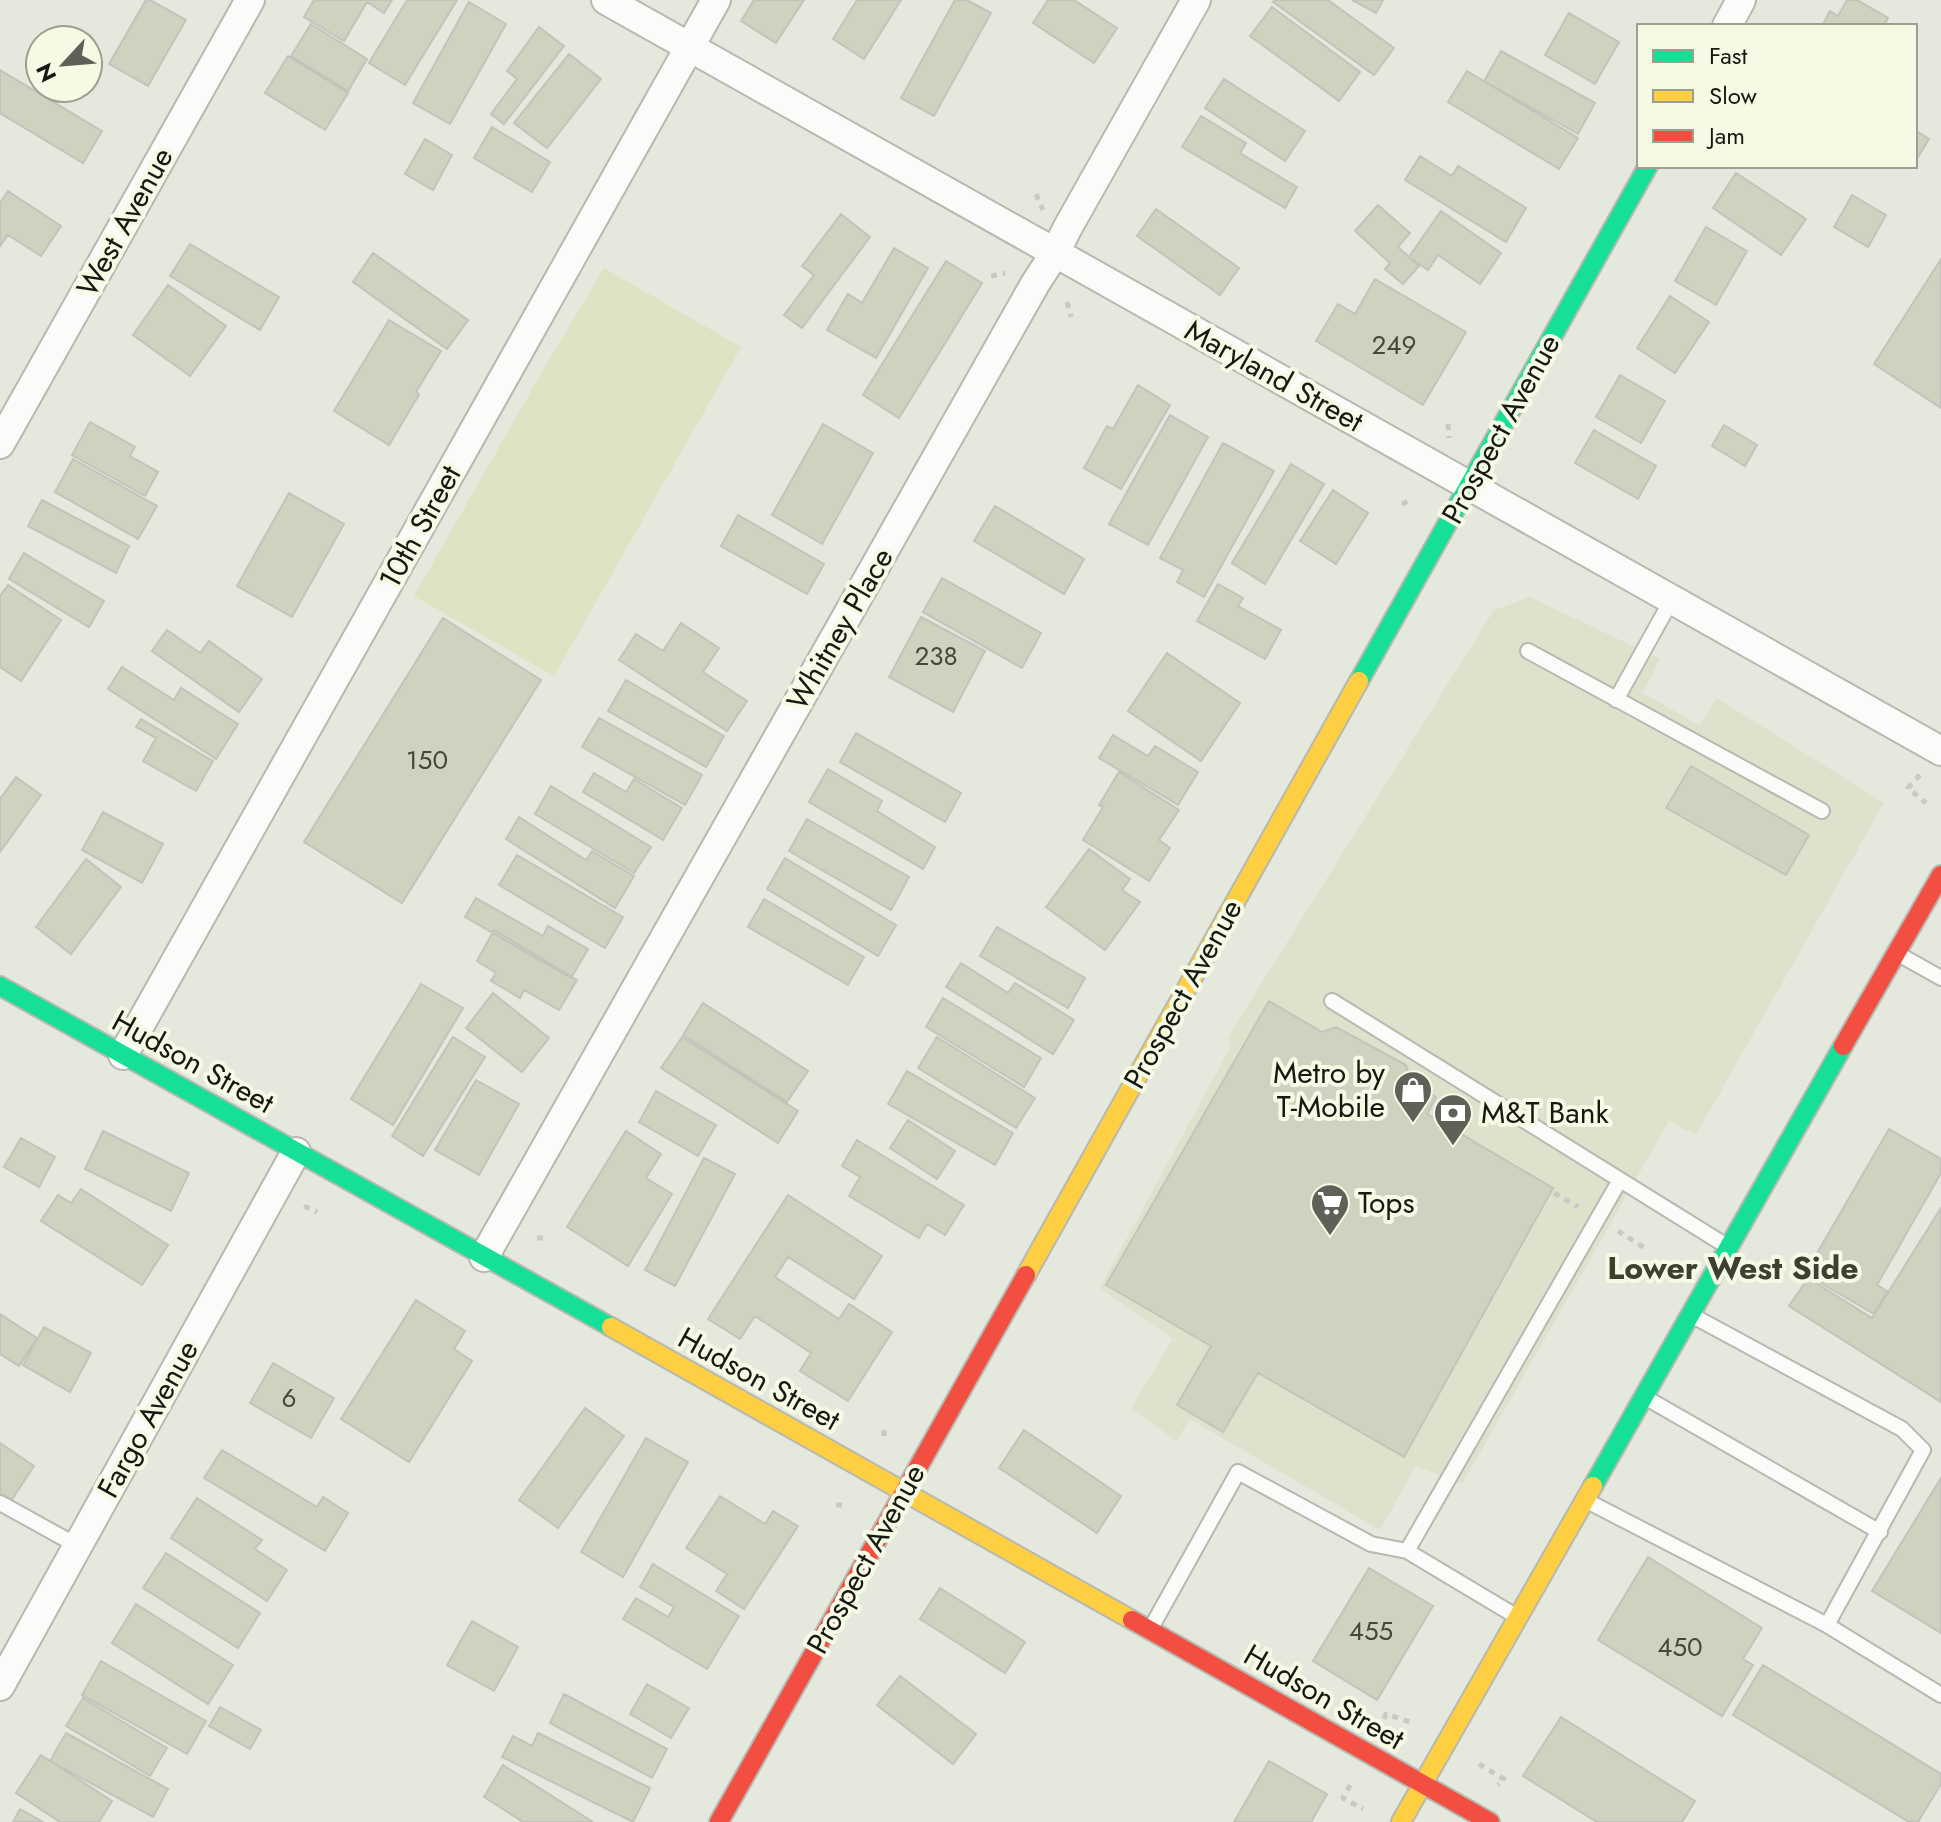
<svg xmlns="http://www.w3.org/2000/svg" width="1941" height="1822" font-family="Jost,sans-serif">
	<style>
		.built { fill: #dde2cd }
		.green { fill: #dce4c4 }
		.building { fill: #ced3bf; stroke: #c2c4bb; stroke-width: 2 }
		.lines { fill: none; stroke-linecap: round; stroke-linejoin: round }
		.lane-casing { stroke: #b7b9b0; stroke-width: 18 }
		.street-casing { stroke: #b7b9b0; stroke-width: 32 }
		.fast-casing { stroke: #b7b9b0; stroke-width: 22 }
		.slow-casing { stroke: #b7b9b0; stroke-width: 22 }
		.jam-casing { stroke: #b7b9b0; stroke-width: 22 }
		.path { stroke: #c8cac5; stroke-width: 5; stroke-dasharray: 6 6; stroke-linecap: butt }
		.lane { stroke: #fbfcfa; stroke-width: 14 }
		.street { stroke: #fbfcfa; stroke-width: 28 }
		.fast { stroke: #16e098; stroke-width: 18 }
		.slow { stroke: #ffcf43; stroke-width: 18 }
		.jam { stroke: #f24e42; stroke-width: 18 }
		.labels { text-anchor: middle; stroke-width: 8; stroke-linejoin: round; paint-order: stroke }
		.number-label { font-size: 26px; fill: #44473c }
		.street-label { font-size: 30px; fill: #161811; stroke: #f4fae4 }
		.poi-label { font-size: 30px; fill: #161811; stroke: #f4fae4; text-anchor: start }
		.neighbourhood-label { font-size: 32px; font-weight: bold; fill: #3c402e; stroke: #f4fae4 }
	</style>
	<rect width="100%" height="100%" fill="#e5e8dc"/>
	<path class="built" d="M1530,597l130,62 -17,34 56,32 18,-27 167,105 -188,332 -27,-14 -207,363 -46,-18 -36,64 -190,-111 -14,22 -45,-33 42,-69 -73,-51 131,-242 -3,-9 266,-427z"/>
	<path class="green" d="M604,268l137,79 -187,329 -140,-80 128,-224z"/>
	<path class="building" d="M146,0h4l36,20 -38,66 -39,-22z
		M314,0h78l-8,13 -17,-11 -23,39 -40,-24z
		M407,0h50l-52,85 -36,-22z
		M754,0h50l-28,43 -35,-22z
		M857,0h44l-37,59 -31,-20z
		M955,0h12l24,13 -57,103 -33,-18z
		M1048,0h26l43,28 -23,35 -61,-40z
		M1275,0h53l66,48 -20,27 -101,-73z
		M1352,0h31l-7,13z
		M1847,0h10l31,18 -4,8h-62l8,-15 8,5z
		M469,2l37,22 -56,100 -37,-21z
		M1272,7l88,65 -21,29 -89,-65z
		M1569,13l50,29 -24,42 -50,-29z
		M311,24l56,35 -19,32 -57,-35z
		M539,27l25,19 -60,78 -13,-10 26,-35 -10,-8z
		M1501,51l94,52 -17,31 -94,-53z
		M569,54l32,25 -54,69 -33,-25z
		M288,56l60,37 -23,37 -60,-37z
		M0,70l102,61 -19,32 -83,-50z
		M1467,71l111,67 -19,31 -111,-67z
		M1224,79l81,52 -20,30 -80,-53z
		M1201,116l45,27 -6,10 57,34 -12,21 -103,-61z
		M492,127l58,35 -18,30 -58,-34z
		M1915,130l14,9 -14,23z
		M425,139l27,16 -19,35 -28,-16z
		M1420,156l32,20 6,-10 68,42 -20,34 -101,-62z
		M1736,173l70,46 -25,36 -68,-47z
		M8,191l53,35 -20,30 -33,-21 -8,11v-43z
		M1852,195l34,20 -18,32 -34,-20z
		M1378,205l32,28 -12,14 21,19 -16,18 -18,-15 5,-6 -35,-32z
		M1156,209l83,59 -19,27 -83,-59z
		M1441,211l60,42 -21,31 -42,-29 -10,15 -19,-13z
		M841,214l29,23 -68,91 -18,-13 30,-40 -12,-9z
		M1706,227l41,24 -31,54 -41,-24z
		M190,244l89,53 -19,33 -90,-54z
		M894,248l34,20 -52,90 -49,-28 21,-36 14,9z
		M373,253l95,67 -21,29 -94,-67z
		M1941,259v149l-67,-44z
		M946,261l36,22 -83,135 -36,-23z
		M1375,279l91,53 -43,73 -107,-64 22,-37 17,10z
		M168,285l58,41 -36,50 -57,-41z
		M1670,296l39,26 -34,51 -38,-25z
		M389,320l52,31 -25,41 3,3 -30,50 -55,-34z
		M1620,375l45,26 -24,42 -45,-26z
		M1138,385l32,20 -49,84 -37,-21 23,-42 6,3z
		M1170,415l38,22 -60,108 -39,-21z
		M90,422l45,25 -5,9 28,16 -13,24 -73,-41z
		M823,424l50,29 -51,91 -50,-29z
		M1724,425l33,20 -12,21 -33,-20z
		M1594,430l62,36 -18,33 -63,-36z
		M1223,443l51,28 -70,126 -27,-15 6,-12 -23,-12z
		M73,459l84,47 -19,33 -83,-47z
		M1291,464l33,20 -59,100 -33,-21z
		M1333,490l35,23 -32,51 -36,-23z
		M289,493l55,31 -52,93 -55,-31z
		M42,500l87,46 -13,27 -88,-47z
		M995,506l89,53 -20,35 -90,-53z
		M738,515l86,49 -17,30 -86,-48z
		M24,553l80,48 -15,26 -80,-48z
		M942,578l99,55 -19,35 -99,-56z
		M1218,584l25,14 -5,8 43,24 -16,29 -68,-38z
		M8,585l53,35 -40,61 -21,-14v-71z
		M921,617l64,34 -32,61 -64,-35z
		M443,618l98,62 -139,223 -98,-61z
		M681,623l38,25 -16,24 44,29 -20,30 -108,-71 17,-26 27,17z
		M167,630l33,23 9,-12 53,38 -23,33 -87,-61z
		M1167,653l73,50 -39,58 -73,-50z
		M122,667l52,33 7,-12 57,36 -22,35 -108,-70z
		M626,680l98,56 -18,31 -98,-56z
		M599,718l103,57 -17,30 -103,-58z
		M141,719l72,42 -17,30 -53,-30 13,-23 -20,-11z
		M856,733l105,60 -16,29 -105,-60z
		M1113,735l35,21 7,-10 43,26 -20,33 -79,-47z
		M1691,766l118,69 -23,40 -120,-67z
		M828,769l54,32 -5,10 58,36 -12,22 -114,-67z
		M1119,772l60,38 -20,30 11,8 -21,33 -66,-41 20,-33 -4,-2z
		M594,773l32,19 8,-13 48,29 -19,32 -80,-48z
		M16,777l25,18 -41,57v-53z
		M551,786l100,61 -17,26 -99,-59z
		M103,812l60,32 -21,39 -60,-33z
		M519,817l67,43 6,-9 42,25 -19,32 -109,-69z
		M807,819l102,58 -18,33 -102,-59z
		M1089,849l41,30 -8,11 18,12 -35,48 -59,-43z
		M517,855l106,62 -18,31 -106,-63z
		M785,858l111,67 -18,31 -111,-67z
		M86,859l35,28 -50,67 -35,-27z
		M476,898l67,38 5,-10 40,23 -17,29 -106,-61z
		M764,899l100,58 -16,28 -100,-58z
		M997,927l88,51 -17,30 -88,-52z
		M494,930l83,50 -18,30 -35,-20 -4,8 -29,-17 5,-8 -19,-12z
		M961,963l47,30 7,-10 59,37 -21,34 -107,-67z
		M421,984l42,24 -70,117 -42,-26z
		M493,993l56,45 -27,34 -56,-44z
		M943,998l98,60 -17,29 -98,-60z
		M1269,1001l53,31 14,-5 70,38 5,17 25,15 -9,17 126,74 -149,269 -146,-84 -35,59 -46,-27 34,-59 -105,-61z
		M703,1003l105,68 -21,31 -104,-67z
		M453,1037l32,20 -62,99 -31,-20z
		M682,1037l116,74 -20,32 -117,-75z
		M937,1037l98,61 -19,30 -98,-60z
		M907,1071l106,62 -18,32 -107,-61z
		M476,1080l43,24 -40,71 -44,-25z
		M656,1091l60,34 -18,31 -59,-34z
		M908,1120l47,31 -18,28 -47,-31z
		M1889,1129l52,30v14l-64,112 10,6 -13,23 -69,-40z
		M103,1131l86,42 -18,38 -86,-42z
		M626,1131l35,23 -15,24 26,16 -44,72 -61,-39z
		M21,1138l34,19 -16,30 -35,-20z
		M857,1140l107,65 -19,30 -18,-11 -8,14 -70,-42 11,-19 -18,-11z
		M704,1158l31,16 -60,112 -30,-16z
		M81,1189l87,56 -26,40 -101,-64 17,-26 13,8z
		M788,1195l94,61 -28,43 -66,-42 -13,20 64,42 10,-15 43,28 -44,69 -48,-30 11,-18 -56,-37 -15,23 -32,-20z
		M1941,1208v194l-152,-96 19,-28 64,40z
		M416,1300l49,31 -11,18 18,12 -63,101 -68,-43z
		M0,1314l37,24 -18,28 -19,-12z
		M44,1327l47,26 -21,39 -47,-27z
		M273,1363l61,35 -23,40 -61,-35z
		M585,1408l39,28 -66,92 -39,-28z
		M1024,1430l97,66 -24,37 -98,-65z
		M646,1438l42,24 -65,115 -42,-25z
		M0,1443l34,23 -25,38 -9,-7z
		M222,1450l95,57 6,-10 25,16 -23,38 -121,-73z
		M1941,1478v155l-69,-42z
		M720,1496l45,28 8,-13 25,15 -54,83 -28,-18 11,-17 -41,-26z
		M197,1498l65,42 -7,9 32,21 -20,31 -96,-63z
		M166,1553l94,60 -22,35 -95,-60z
		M1648,1557l114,71 -19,31 10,6 -31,51 -124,-76z
		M653,1564l86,52 -32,53 -84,-50 13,-21 32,19 6,-10 -34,-20z
		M1369,1568l64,38 -56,94 -64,-39z
		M940,1588l85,54 -20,31 -85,-54z
		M136,1604l97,61 -25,39 -96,-61z
		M472,1621l46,26 -24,44 -47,-26z
		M101,1661l105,60 -19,33 -105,-59z
		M1763,1665l178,109v10l-23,38h-9l-176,-107z
		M900,1676l76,58 -23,30 -76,-59z
		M647,1684l42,24 -18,30 -41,-24z
		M564,1694l103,55 -15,29 -102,-55z
		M83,1698l84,50 -17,28 -84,-50z
		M220,1707l41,23 -11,19 -41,-23z
		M1561,1717l134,84 -13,21h-85l-74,-46z
		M66,1733l102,56 -15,28 -103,-56z
		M538,1733l112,55 -17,34 -131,-65 11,-21 19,10z
		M41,1755l71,46 -13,21h-39l-44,-29z
		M1269,1761l58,33 -16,28h-77z
		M503,1765l90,57h-70l-39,-25z
		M20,1809l23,13h-30z"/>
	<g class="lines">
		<g class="lane-casing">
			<path id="lane" d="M1528,651l294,160
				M1616,700l56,-101
				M1900,955l41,23
				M1332,1001l393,244
				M1693,1316l209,113 21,21 -96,175
				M1648,1399l232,133
				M1587,1501l240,124 114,70
				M0,1503l78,43
				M1407,1551l213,-371
				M1151,1628l87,-156 133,72 36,7 107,64"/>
		</g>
		<g class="street-casing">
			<path id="street" d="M606,0l1335,751
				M1727,26l14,-26
				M0,444l250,-444
				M123,1055l593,-1055
				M484,1257l551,-973 20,-31 13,-26 128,-227
				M0,1686l296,-534"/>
		</g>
		<g class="fast-casing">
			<path id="fast" d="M1359,681l289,-515
				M0,986l611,341
				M1593,1486l250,-440"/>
		</g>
		<g class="slow-casing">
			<path id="slow" d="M1026,1275l333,-594
				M611,1327l521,293
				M1401,1822l192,-336"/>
		</g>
		<g class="jam-casing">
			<path id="jam" d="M1843,1046l98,-171
				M1132,1620l358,202
				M719,1822l307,-547"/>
		</g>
		<path class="path" d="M1036,194l7,16
			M991,276l14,-3
			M1067,302l4,15
			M1448,424l1,14
			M1402,504l11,-5
			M1920,775l-12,13 18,15
			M1554,1193l24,14
			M304,1206l13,6
			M1618,1231l30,19
			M537,1238h12
			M884,1436v-11
			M836,1505h11
			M1384,1719l2,-5 24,8
			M1479,1764l25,15 -6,6
			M1350,1785l-7,13 20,11"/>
		<use href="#lane" class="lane"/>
		<use href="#street" class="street"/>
		<use href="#fast" class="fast"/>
		<use href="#slow" class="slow"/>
		<use href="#jam" class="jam"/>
	</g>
	<defs>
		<g id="shop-pin" transform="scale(2)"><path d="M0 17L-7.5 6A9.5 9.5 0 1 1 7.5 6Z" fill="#5e6158" stroke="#f4fae4"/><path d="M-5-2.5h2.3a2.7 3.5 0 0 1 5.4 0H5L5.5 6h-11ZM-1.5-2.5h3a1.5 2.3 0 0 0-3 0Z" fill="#fff"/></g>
		<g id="bank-pin" transform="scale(2)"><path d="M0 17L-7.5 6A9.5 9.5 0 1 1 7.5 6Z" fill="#5e6158" stroke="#f4fae4"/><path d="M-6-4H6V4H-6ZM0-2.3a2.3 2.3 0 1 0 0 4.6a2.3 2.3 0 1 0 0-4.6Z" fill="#fff"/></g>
		<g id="supermarket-pin" transform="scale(2)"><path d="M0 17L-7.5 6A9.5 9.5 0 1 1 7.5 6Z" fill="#5e6158" stroke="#f4fae4"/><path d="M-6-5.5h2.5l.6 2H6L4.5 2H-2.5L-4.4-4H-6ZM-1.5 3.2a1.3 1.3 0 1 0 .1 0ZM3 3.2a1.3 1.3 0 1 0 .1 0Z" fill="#fff"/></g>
	</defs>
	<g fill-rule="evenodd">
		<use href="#shop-pin" x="1413" y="1090"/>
		<use href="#bank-pin" x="1453" y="1113"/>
		<use href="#supermarket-pin" x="1330" y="1203"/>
	</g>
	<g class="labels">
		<g class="number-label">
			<text x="1394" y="354">249</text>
			<text x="936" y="665">238</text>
			<text x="427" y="769">150</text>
			<text x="289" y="1407">6</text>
			<text x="1371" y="1640">455</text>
			<text x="1680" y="1656">450</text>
		</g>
		<g class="street-label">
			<text transform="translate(125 222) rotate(-61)" y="10">West Avenue</text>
			<text transform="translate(1274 376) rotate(29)" y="10">Maryland Street</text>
			<text transform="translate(1501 429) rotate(-61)" y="10">Prospect Avenue</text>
			<text transform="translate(420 527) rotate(-61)" y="10">10th Street</text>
			<text transform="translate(840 629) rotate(-60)" y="10">Whitney Place</text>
			<text transform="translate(1183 994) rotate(-61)" y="10">Prospect Avenue</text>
			<text transform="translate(193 1062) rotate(29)" y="10">Hudson Street</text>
			<text transform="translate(759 1379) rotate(29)" y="10">Hudson Street</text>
			<text transform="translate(148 1419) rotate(-61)" y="10">Fargo Avenue</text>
			<text transform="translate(866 1559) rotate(-61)" y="10">Prospect Avenue</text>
			<text transform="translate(1324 1697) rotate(30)" y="10">Hudson Street</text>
		</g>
		<g class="poi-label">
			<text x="1385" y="1083" text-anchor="end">Metro by<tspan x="1385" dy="34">T-Mobile</tspan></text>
			<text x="1481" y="1123">M&amp;T Bank</text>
			<text x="1358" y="1213">Tops</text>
		</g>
		<g class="neighbourhood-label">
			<text x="1733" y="1279">Lower West Side</text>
		</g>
	</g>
	<rect x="1637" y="24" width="280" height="144" fill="#f4fae4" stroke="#9ba090" stroke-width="2"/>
	<rect x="1653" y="50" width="40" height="12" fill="#16e098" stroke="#9ba090" stroke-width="2"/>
	<text x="1709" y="64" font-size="24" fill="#161811">Fast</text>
	<rect x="1653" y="90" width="40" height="12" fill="#ffcf43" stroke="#9ba090" stroke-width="2"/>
	<text x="1709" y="104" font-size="24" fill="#161811">Slow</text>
	<rect x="1653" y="130" width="40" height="12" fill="#f24e42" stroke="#9ba090" stroke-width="2"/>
	<text x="1709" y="144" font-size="24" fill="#161811">Jam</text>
	<g transform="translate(64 64) rotate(244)"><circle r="38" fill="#f4fae4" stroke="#9ba090" stroke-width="2"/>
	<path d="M0-6L14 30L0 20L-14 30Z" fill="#5e6158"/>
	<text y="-12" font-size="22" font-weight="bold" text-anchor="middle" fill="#161811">N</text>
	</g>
</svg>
